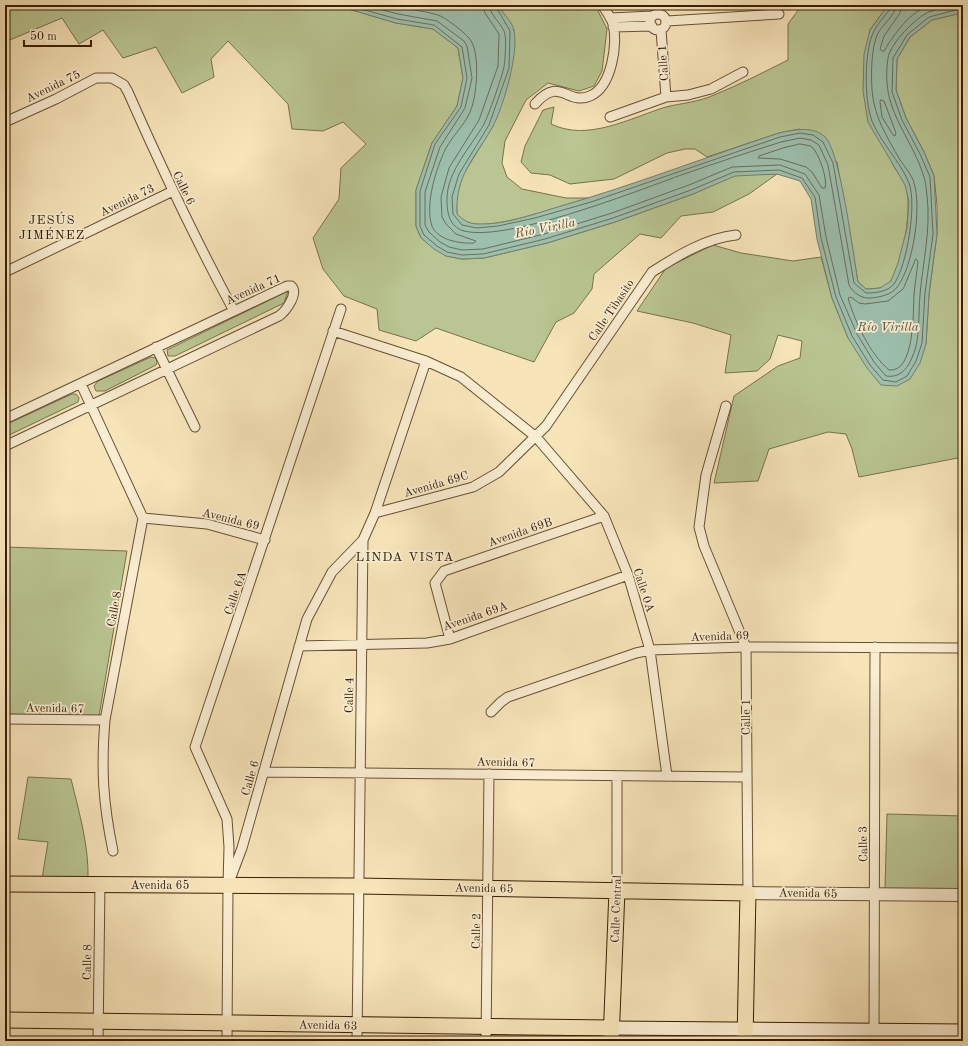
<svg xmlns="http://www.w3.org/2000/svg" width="968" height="1046" font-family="'Old Standard TT',serif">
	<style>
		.green { fill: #b9c592; stroke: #78724b }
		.water { fill: #9dbfae; stroke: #757f6a }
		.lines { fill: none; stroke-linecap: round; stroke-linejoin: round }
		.shore { stroke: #6a6e59; stroke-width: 1 }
		.minor-casing { stroke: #685031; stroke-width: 11 }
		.tertiary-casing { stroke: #685031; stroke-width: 14 }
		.secondary-casing { stroke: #381e04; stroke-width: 15 }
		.primary-casing { stroke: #381e04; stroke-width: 17 }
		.minor { stroke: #faedd2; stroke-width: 9 }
		.tertiary { stroke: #faedd2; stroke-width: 12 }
		.secondary { stroke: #faedd2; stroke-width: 13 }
		.primary { stroke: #f7e4b9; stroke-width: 15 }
		.labels { text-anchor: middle; stroke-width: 3.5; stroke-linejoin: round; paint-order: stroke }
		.street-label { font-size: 12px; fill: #381e04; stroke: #faedd2 }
		.neighbourhood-label { font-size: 13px; letter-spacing: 1px; fill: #381e04; stroke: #faedd2 }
		.water-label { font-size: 13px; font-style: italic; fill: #564e37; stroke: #faedd2 }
	</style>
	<rect width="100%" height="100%" fill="#f7e4b9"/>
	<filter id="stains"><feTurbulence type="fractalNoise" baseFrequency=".005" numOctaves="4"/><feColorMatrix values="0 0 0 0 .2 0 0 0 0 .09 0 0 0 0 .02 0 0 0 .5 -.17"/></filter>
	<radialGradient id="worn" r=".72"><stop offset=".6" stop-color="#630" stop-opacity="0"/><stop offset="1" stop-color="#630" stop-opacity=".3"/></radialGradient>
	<path class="green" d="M5,5h330l61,18 37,6 25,19 5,30 -6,28 -25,37 -16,47v36l5,12 25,18 16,3 22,-1 63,-15 68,-21 78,-28 42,-19 42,-1 -28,20 -36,18 -32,4 -20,22 -21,-4 -46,40 -2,15 -18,24 -18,9 -22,40 -98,-34 -20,13 -37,-11 -2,-21 -33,-13 -21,-27 -10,-31 26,-39 2,-31 25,-24 -23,-22 -20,9 -31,-2 -4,-25 -60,-63 -17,18 3,18 -32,16 -26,-46 -33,11 -20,-28 -24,14 -17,-26 -57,24z
		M498,5h97l12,24 -5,42 -8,15 -15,5 -31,-8 -22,17 -21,41 -3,22 5,14 15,12 44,9h23c-25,7 -90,30 -114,26 -8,-1 -13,-4 -18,-10l-1,-17 7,-22 30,-49 21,-96z
		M802,5h86l-18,25c7,43 14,86 21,129 2,10 11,17 15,27 6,21 -2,77 -15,95 -6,8 -17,8 -25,8l-8,-7 -21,-120 -37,-33 -21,4 -72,24 -12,-8h-10l-18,4 -53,26 -44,5 -20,-9 -19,-2 -10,-11 4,-16 18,-36 11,-3 -3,17c37,18 79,-6 115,-17 16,-4 33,-5 48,-12 25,-10 50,-23 74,-35v-36z
		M957,14l6,1v442l-104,20 -7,-28 -6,-15 -18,-2 -59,17 -11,32 -44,2 20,-87 44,-30 22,-8 2,-17 -24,-6 -8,24 -13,12 -32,2 6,-38 -38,-12 -56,-12 29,-43 47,-23 28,8 52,8 28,-4 11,41 16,40 78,6 3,-50 8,-60v-29l-3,-29 -10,-24 -18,-34 -10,-28 1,-31 13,-22 22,-17z
		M288,291l-4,12 -109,53h-7l-1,-6z
		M151,357l5,1 1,4 -1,3 -51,26h-9l-2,-5 4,-5z
		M72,394h4l3,4 -1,4 -73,35v-12z
		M5,547l122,4 -28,165 -94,-2z
		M28,777l43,2c8,33 18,67 17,100h-46l6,-37 -30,-3z
		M887,814l76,2v75l-78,-2z
		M490,1030l117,3v8h-117z
		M624,1037l114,2v2h-114z"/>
	<path class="water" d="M335,5h162c5,7 16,17 17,26 5,23 -11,77 -22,97 -18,31 -37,48 -35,86 6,6 12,10 21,10 27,1 56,-10 83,-18 73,-21 145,-49 218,-73 15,-3 35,-8 47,5 15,18 27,116 32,144l8,7 14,-1 11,-7 7,-18 9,-35 2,-26 -4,-17 -37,-63 -5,-31 1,-37 6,-24 18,-25h75v10l-6,-1 -25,6 -22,17 -13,22 -1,31 10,28 18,34 10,24 3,58 -8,60 -3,50 -6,19 -10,16 -13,7 -16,-1 -14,-17 -19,-30 -16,-40 -15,-59 -6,-40 -11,-18 -23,-7 -42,2 -42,18 -78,28 -68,21 -63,15 -22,1 -16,-3 -12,-7 -13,-11 -5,-12v-36l16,-47 25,-37 6,-28 -5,-30 -25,-19 -37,-6z"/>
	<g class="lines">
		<path class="shore" d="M347,5l50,14 37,6 28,22 5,31 -6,29 -26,37 -15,47v35l4,9 13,11 10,6 15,3 21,-1 62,-15 68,-21 78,-28 43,-18 45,-2 23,8 13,19 6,41 15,59 16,39 18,29 13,15 13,2 11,-6 9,-15 6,-18 3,-50 8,-59 -3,-57 -10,-23 -18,-34 -10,-28 1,-34 14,-23 22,-18 27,-7 7,1
			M363,5l35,9 39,7 27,20 3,5 5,32 -7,30 -25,39 -15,45v33l4,7 11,10 9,5 13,3 21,-1 61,-15 68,-21 77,-28 43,-18 48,-2 25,9 14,21 7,42 14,58 17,39 17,28 12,14c12,2 20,-5 25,-16 10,-19 7,-45 9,-65 3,-35 11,-64 7,-100 -1,-5 -1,-12 -3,-18 -14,-45 -44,-66 -36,-119 2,-14 28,-41 41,-46 8,-3 18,-5 27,-7
			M387,5c16,4 35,5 51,10 7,2 26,17 31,23 12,13 8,59 1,74 -6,14 -18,24 -25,38 -9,19 -19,51 -14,73 4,17 29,21 43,20l2,-2 -20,-7 -10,-10 -4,-7 -1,-20 8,-29 30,-48 19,-54 1,-32 -14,-21 -2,-8
			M489,5c1,10 11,17 15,26 3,5 1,29 0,36 -2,10 -15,47 -20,57 -13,23 -37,47 -37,75 0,11 1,25 14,31 40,15 178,-40 223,-56 32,-11 65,-22 97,-32l19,-4 11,2 8,5 9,20 21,120c4,8 13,14 22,13 9,-1 21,-3 27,-12 15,-21 24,-78 16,-103 -2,-8 -9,-16 -14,-23 -13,-23 -26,-43 -28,-70 -1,-17 -1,-42 6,-57 5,-9 17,-17 18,-28
			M495,5l15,26 -1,37 -20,57 -30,49 -7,23 1,17 9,11 15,3 21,-2 37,-8 56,-16 189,-65 20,-4 13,2 10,7 10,21 21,120 12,10c10,0 21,-1 28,-9 13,-18 23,-80 15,-101 -9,-22 -28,-40 -37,-62 -8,-21 -8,-71 2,-90 4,-8 11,-15 16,-22l1,-4
			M902,5l-2,8 -16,23 -4,13 2,2h2c11,-18 26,-40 47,-46
			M881,100l3,1 12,32 -1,3 -2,-1 -11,-18 -2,-15z
			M800,144c4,1 9,1 12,3 7,6 16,33 13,41h-3l-10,-16 -6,-5 -26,-8 -22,-1 1,-2 24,-8z
			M916,259l2,2c-1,11 -3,22 -4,34 -1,16 1,78 -25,75 -19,-16 -34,-48 -41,-72l3,-1 8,6 6,1 23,-3 15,-12z"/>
		<g class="minor-casing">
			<path id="minor" d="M650 22a8 8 0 1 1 16 0a8 8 0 1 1-16 0Z
				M610,18l42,-2
				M667,21l112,-7
				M613,27l39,-1
				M661,30l5,67
				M535,104c25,-29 32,2 55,-8 22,-9 28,-53 23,-72 -2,-7 -7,-13 -11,-19
				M610,117l56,-20 22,-2 23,-6 32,-17
				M5,122l51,-23 40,-21h16l12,7 4,7c33,75 67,147 106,219
				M5,272l168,-81
				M333,331l93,30 35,16 75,60 68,79 24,59 22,75 17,126
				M156,347l39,80
				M81,384l62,134 -38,202c-4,49 -2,83 8,131
				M726,406l-20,69 -7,52 5,19 42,101 2,246
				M5,419l282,-133h4c8,7 -5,25 -12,30l-274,130
				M375,513l98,-26 26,-15 47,-46 106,-154c25,-16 54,-34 84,-37
				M143,518l64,6 58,16
				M450,639l-15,-56 9,-12 160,-55
				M299,646l128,-3 23,-4 178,-64
				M491,712l10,-10 7,-5 128,-44 14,-3 96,-3 217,1
				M5,719l100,1
				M265,772l481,5
				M228,885l1,-38 -2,-28 -32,-72 146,-438
				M617,890v-113
				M98,1041l2,-157
				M227,1041l1,-156 14,-37 65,-229 25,-47 31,-32
				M357,1041l6,-501 12,-27 51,-152
				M486,1041l3,-267
				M874,1041l1,-394"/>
		</g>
		<g class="tertiary-casing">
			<path id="tertiary" d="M748,893l215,2"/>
		</g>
		<g class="secondary-casing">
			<path id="secondary" d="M612,1028l351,3"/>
		</g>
		<g class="primary-casing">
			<path id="primary" d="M5,884l354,2 389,7 -3,148
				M5,1020l607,8
				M611,1041l6,-151"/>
		</g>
		<use href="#minor" class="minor"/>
		<use href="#tertiary" class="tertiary"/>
		<use href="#secondary" class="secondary"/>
		<use href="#primary" class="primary"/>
	</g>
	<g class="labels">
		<g class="street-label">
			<text transform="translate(663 63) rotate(-94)" y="4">Calle 1</text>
			<text transform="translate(53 86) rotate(-26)" y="4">Avenida 75</text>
			<text transform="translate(184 188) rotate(64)" y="4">Calle 6</text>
			<text transform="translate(127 200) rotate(-26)" y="4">Avenida 73</text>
			<text transform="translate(253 289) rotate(-24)" y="4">Avenida 71</text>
			<text transform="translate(611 310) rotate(-56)" y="4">Calle Tibasito</text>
			<text transform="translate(436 484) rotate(-16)" y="4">Avenida 69C</text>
			<text transform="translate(231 519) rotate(14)" y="4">Avenida 69</text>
			<text transform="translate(520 532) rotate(-19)" y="4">Avenida 69B</text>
			<text transform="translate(644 590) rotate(72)" y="4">Calle 0A</text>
			<text transform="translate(235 593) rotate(-71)" y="4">Calle 6A</text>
			<text transform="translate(114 609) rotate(-79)" y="4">Calle 8</text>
			<text transform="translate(475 616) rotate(-19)" y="4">Avenida 69A</text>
			<text transform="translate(720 636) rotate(-2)" y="4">Avenida 69</text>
			<text transform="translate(349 695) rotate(-89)" y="4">Calle 4</text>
			<text transform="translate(55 708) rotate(1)" y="4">Avenida 67</text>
			<text transform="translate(746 717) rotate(-90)" y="4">Calle 1</text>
			<text transform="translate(506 762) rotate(1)" y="4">Avenida 67</text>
			<text transform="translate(250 778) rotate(-74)" y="4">Calle 6</text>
			<text transform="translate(863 844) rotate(-91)" y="4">Calle 3</text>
			<text x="160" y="889">Avenida 65</text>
			<text transform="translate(484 888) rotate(1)" y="4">Avenida 65</text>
			<text transform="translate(808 893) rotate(1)" y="4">Avenida 65</text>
			<text transform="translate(616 909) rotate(-88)" y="4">Calle Central</text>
			<text transform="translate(476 931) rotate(-89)" y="4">Calle 2</text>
			<text transform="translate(87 962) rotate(-89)" y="4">Calle 8</text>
			<text transform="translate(328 1025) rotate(1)" y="4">Avenida 63</text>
		</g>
		<g class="neighbourhood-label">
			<text x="52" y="224">JESÚS<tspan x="52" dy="15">JIMÉNEZ</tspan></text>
			<text x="405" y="561">LINDA VISTA</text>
		</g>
		<g class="water-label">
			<text transform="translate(545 227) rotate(-11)" y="5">Río Virilla</text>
			<text x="888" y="331">Río Virilla</text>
		</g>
	</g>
	<rect width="968" height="1046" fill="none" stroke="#f7e4b9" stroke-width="20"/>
	<rect x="6" y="6" width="956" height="1034" fill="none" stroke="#381e04" stroke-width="2"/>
	<rect x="10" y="10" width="948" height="1026" fill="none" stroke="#381e04"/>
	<path d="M24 40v6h67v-6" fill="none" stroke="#381e04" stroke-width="2"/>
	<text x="30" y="40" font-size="12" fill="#381e04" stroke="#faedd2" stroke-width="3" paint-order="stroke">50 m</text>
	<rect width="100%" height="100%" filter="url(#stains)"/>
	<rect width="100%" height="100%" fill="url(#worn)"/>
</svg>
